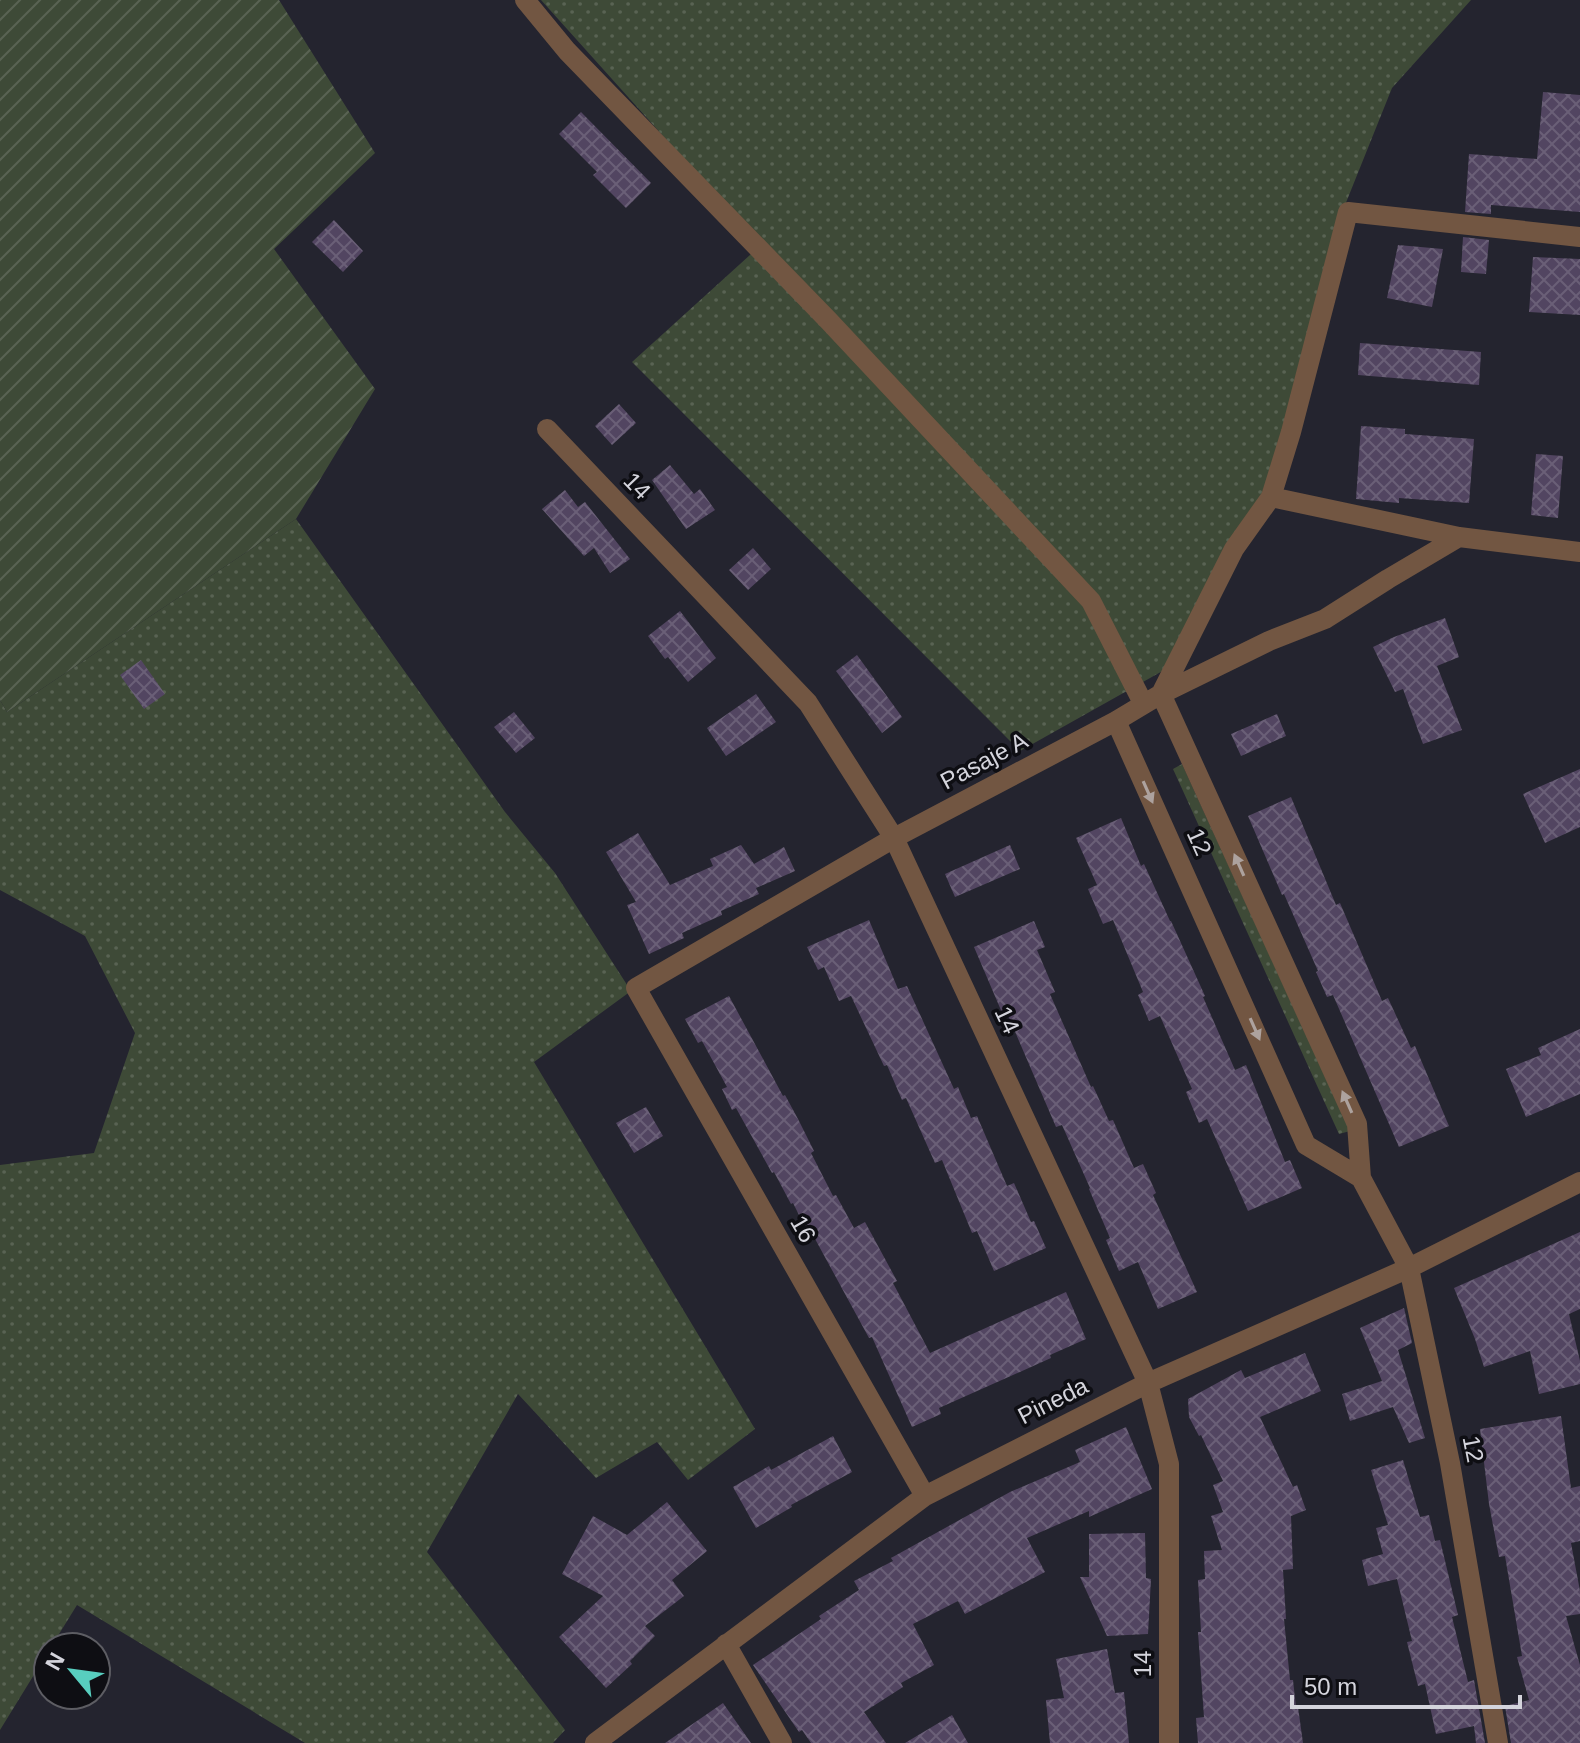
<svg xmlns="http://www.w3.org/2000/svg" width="1580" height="1743" font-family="Helvetica,sans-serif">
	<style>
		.grass { fill: url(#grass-dots) }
		.garden { fill: url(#garden-furrows) }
		.building { fill: url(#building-cross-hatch) }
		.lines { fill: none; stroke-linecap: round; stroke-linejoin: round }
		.minor { stroke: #725642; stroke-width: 20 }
		.oneway { fill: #ada29e }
		.labels { text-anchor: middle; stroke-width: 7; stroke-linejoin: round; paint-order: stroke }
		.street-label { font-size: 24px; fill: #d4d4dc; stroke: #0e0e13 }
	</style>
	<defs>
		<pattern id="grass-dots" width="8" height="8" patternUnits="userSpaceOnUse" patternTransform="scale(2)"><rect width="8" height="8" fill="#3e4a37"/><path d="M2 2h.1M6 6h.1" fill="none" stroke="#596353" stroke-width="1.8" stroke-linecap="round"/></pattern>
		<pattern id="garden-furrows" width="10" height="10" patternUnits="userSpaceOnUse" patternTransform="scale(2)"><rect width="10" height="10" fill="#3e4a37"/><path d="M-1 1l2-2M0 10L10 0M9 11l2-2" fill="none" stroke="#596353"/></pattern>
		<pattern id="building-cross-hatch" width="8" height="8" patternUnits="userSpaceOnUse" patternTransform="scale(2)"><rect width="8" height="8" fill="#524561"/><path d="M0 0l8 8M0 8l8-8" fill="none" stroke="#6a5f77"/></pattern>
	</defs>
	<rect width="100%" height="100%" fill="#24242f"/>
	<path class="grass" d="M541,0h930l-79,88 -57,142 -56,247 -104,187 -155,87 -388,-389 129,-117z
		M296,519l209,293 50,61 76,118 -97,71 221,367 -67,51 -31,-38 -61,36 -78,-84 -91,158 138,178 -12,13h-248l-228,-138 -26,42h-3v5l-48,78v-565l94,-12 41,-120 -50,-97 -85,-46v-190l7,12z
		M1182,764l168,367 -11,3 -166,-365z"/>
	<path class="garden" d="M0,0h279l96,153 -101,96 101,140 -79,130 -289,193 -7,-12z"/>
	<path class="building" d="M1543,92l37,3v117l-89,-7v9l-26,-2 4,-58 68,5z
		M581,112l70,71 -25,25 -33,-33 4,-3 -38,-38z
		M334,220l29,31 -20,21 -31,-30z
		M1463,237l26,3 -3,34 -25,-2z
		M1398,245l45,4 -11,58 -45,-9z
		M1533,257l47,2v56l-51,-3z
		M1360,343l121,9 -2,33 -121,-10z
		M619,404l17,19 -24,22 -17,-19z
		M1361,426l44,3v5l69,5 -5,64 -70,-5v5l-43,-4z
		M1536,454l27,2 -5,62 -27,-3z
		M670,465l24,29 6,-5 15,21 -29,19 -34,-49z
		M565,490l13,17 7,-5 45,57 -20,14 -16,-25 -10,8 -42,-47z
		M753,548l18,21 -23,21 -19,-20z
		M680,611l36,47 -28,24 -20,-25 -3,2 -17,-23z
		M1445,618l14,39 -22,9 25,64 -39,14 -20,-55 -8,3 -22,-45 21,-10z
		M857,655l45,62 -20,16 -46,-62z
		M141,660l24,34 -21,15 -24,-34z
		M756,694l20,28 -50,34 -19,-28z
		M514,712l21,26 -19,15 -22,-26z
		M1277,714l9,22 -45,20 -10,-22z
		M1580,769v58l-35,16 -22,-49z
		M1291,797l45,108 4,-2 42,98 6,-3 23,50 4,-2 34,80 -50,21 -66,-152 -6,2 -11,-25 2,-1 -34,-77 -2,1 -34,-79z
		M1121,818l20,48 3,-2 26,57h1l34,75 -2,1 32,73 11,-5 39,97 5,-2 12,28 -54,23 -41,-92 -8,4 -13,-31 6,-3 -32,-73 -11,5 -11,-26 5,-3 -30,-72 -10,4 -15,-35 9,-4 -21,-47z
		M638,833l32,52 43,-19 -3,-7 31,-14 13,19 30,-17 11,24 -39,17 3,6 -38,17 1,4 -40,18 2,5 -35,16 -22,-49 9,-3 -30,-50z
		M1010,845l10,24 -65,28 -10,-23z
		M869,920l29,69 9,-3 47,103 4,-2 13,31 6,-2 30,70 7,-3 17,39 3,-1 12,27 -52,23 -17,-40 -5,2 -30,-73 -7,3 -29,-65 -4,2 -15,-35 -3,1 -33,-70 -12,5 -15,-34 -6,3 -11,-23z
		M1034,921l11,26 -8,3 18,42 -5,2 41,93 2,-1 16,35 4,-1 21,48 9,-4 13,29 -3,2 44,97 -39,17 -20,-47 -19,9 -13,-31 4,-2 -21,-49 1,-1 -28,-63 -6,2 -49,-114 -4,2 -29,-68z
		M729,996l54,100 2,-1 13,24 16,32 -3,2 22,43 3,-1 18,33 11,-6 32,59 -4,2 37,70 136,-61 20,47 -36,16 1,3 -112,50 2,6 -29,13 -40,-90 -3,1 -55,-101 -3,2 -18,-36 -2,1 -17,-32 -2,1 -36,-65 -4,2 -10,-21 5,-2 -25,-46 -4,2 -13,-24z
		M1580,1029v65l-54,23 -20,-48 35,-14 -3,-7z
		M646,1107l17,29 -29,17 -18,-30z
		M1580,1232v77l-11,5 11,47v23l-41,10 -9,-43 -46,16 -9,-28 -21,-51z
		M1404,1308l8,35 -14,7 27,88 -16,5 -16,-36 -43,14 -8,-27 40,-13 -22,-53z
		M1305,1353l16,38 -61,26 33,70 4,-2 9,25 -15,6 2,53 -10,1 3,49h-2l6,61h3l3,27h2l5,36h-105l-2,-25 8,-1 -6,-85h3l-3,-52 7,-1 -1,-28 18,-1 -11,-34 12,-4 -10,-27 10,-4 -22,-46 -2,1 -10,-19 -1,-18 53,-29 4,8z
		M1561,1416l10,72 9,-2v55l-9,2 9,48v23l-14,2 14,49v78h-69l-6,-37 24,-6 -12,-43 5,-1 -17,-100 -6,1 -10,-53 -9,-75z
		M1126,1427l26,62 -63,28v-6l-62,27 18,34 -80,42 -7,-13 -45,23 21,41 -33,18 2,4 -39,25 22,31h-75l-9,-13 -3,2 -46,-67 68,-46 -2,-3 40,-26 -5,-9 39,-20 -2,-3 119,-66 70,-30 -5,-12z
		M833,1436l19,36 -61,33 1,2 -36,21 -23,-41 36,-21 2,4z
		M1403,1460l17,57 9,-2 6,26 5,-1 18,75 -6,2 16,65 6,-2 11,63h-9l-2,-17 -38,8 -11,-50 -7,2 -11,-44 5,-1 -15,-62 -29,7 -6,-26 21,-6 -7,-26 12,-3 -17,-55z
		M667,1502l40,49 -35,29 12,16 -39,30 10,10 -25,25 2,3 -26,24 -47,-51 44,-41 -41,-22 31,-58 34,19z
		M1145,1533l1,45 5,1 -3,55 -41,2 -27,-59h9v-43z
		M1107,1649l8,44 9,-1 5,51h-79l-4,-43 18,-2 -8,-39z
		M723,1703l28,40h-86z
		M952,1715l16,28h-63z"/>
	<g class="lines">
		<path class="minor" d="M525,0l42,51 261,269 263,281 52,102
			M547,429l261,274 86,135 254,545 21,81v279
			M1271,497l188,40 121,15
			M1161,694l196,430 4,54 48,90 41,195 48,280
			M1161,694l73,-145 37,-52 20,-65 57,-220 232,25
			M1116,721l190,424 55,33
			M925,1496l-289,-508 258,-150 222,-117 45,-27 108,-53 56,-22 63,-40 71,-42
			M726,1644l56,99
			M595,1743l330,-247 223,-113 261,-115 171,-86"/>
	</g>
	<defs><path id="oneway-solid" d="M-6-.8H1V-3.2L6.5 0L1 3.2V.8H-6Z" transform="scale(2)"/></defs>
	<g class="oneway">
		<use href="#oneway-solid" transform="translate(1148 792) rotate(66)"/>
		<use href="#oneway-solid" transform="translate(1239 865) rotate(-114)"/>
		<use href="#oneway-solid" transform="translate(1255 1029) rotate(66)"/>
		<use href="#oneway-solid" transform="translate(1347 1102) rotate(-114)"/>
	</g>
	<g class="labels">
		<g class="street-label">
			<text transform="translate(637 486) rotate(46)" y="8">14</text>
			<text transform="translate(984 761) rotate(-28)" y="8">Pasaje A</text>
			<text transform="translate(1199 842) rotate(66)" y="8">12</text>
			<text transform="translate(1007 1020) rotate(65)" y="8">14</text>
			<text transform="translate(803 1229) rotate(60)" y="8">16</text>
			<text transform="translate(1053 1401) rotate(-27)" y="8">Pineda</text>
			<text transform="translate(1473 1449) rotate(79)" y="8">12</text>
			<text transform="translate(1143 1664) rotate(-90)" y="8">14</text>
		</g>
	</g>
	<g transform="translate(72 1671) rotate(299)"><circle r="38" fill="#0e0e13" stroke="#5d5d63" stroke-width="2"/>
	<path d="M0-6L14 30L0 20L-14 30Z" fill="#58cebf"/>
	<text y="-12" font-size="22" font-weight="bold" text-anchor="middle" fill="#d4d4dc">N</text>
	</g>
	<path d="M1292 1695v12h228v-12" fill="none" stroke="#d4d4dc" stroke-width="4"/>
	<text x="1304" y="1695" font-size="24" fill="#d4d4dc" stroke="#0e0e13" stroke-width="6" paint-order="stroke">50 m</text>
</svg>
